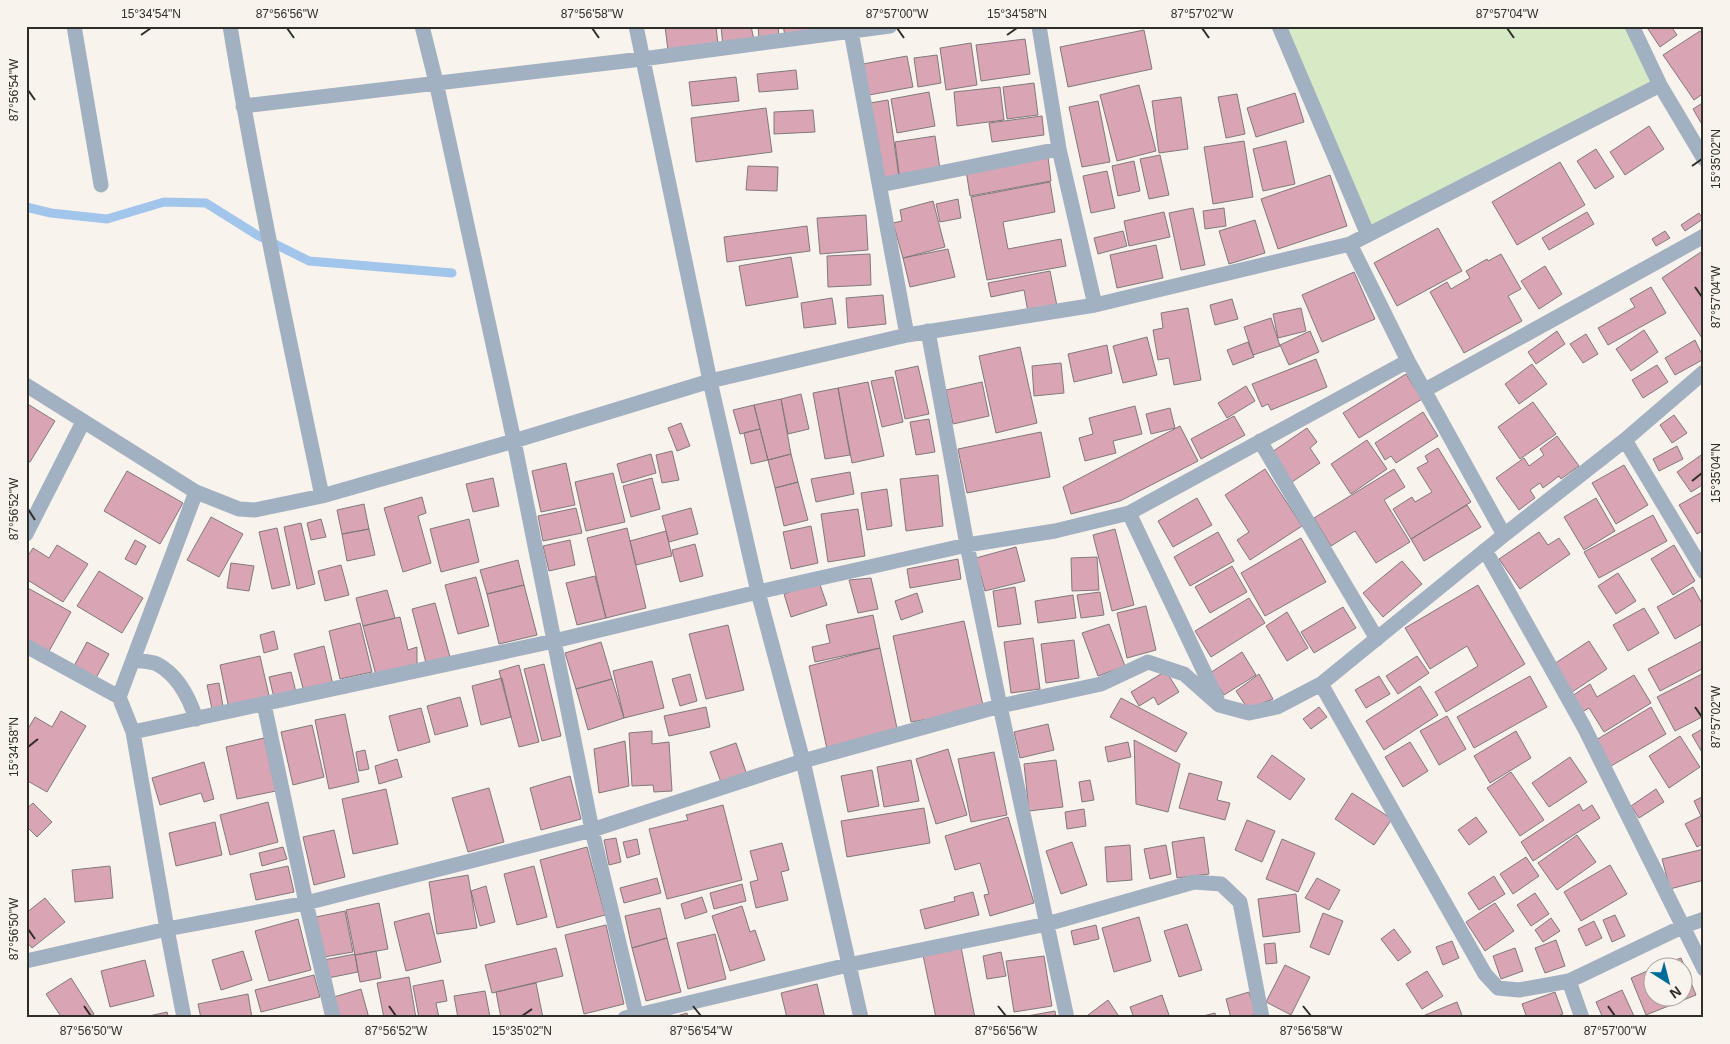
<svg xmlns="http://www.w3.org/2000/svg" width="1730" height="1044" font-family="Arial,sans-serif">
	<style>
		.green { fill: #d7eac5 }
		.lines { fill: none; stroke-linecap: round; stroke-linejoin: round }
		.stream { stroke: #a2c5ec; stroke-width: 9 }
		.building { fill: #d9a4b4; stroke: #81797c }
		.street { stroke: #a2b1c2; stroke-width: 15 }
		.ticks { fill: none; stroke: #2f2d2a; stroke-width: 2 }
		.neatline { fill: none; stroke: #2f2d2a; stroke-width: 2 }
		.ticks-label { font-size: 12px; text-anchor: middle; fill: #2f2d2a }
	</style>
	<rect width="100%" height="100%" fill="#f9f3ed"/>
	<path class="green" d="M1281,26h351l28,59 -292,150z"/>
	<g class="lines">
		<path class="stream" d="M26,207l25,6 56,6 57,-17 42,1 51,32 52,26 143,12"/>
	</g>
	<path class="building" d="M665,26h51l2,19 -50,6z
		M721,26h30l3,14 -31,7z
		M758,26h20l1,11 -20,2z
		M783,26h54l-52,9z
		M1646,26h25l6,9 -17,12z
		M1144,30l8,39 -84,18 -8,-40z
		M1700,31l4,5v57l-10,7 -31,-45z
		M1025,39l5,35 -49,7 -5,-36z
		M971,43l6,42 -31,5 -6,-42z
		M937,55l4,28 -23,4 -4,-29z
		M907,56l6,31 -44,8 -6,-31z
		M796,70l2,19 -39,3 -2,-18z
		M736,77l3,24 -47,5 -3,-24z
		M1034,83l4,32 -31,4 -4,-32z
		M1139,85l17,66 -39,10 -17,-66z
		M1000,87l4,33 -47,6 -3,-34z
		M929,92l6,34 -38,7 -6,-34z
		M1295,93l9,29 -48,15 -9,-29z
		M1237,94l8,40 -19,4 -8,-41z
		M1181,97l7,52 -29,4 -7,-52z
		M888,100l11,77 -15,5 -14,-79z
		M1098,101l12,61 -28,5 -13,-60z
		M1704,102v26l-11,-19z
		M766,108l6,44 -76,10 -5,-44z
		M813,110l2,22 -41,2v-22z
		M1042,116l2,19 -52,7 -3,-19z
		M1649,126l15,23 -39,26 -15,-23z
		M935,136l5,33 -41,5 -4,-32z
		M1244,141l9,56 -40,7 -9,-57z
		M1286,141l9,43 -32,7 -10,-42z
		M1596,149l18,28 -19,12 -18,-28z
		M1160,155l9,40 -20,4 -9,-40z
		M1048,157l3,24 -81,15 -4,-26z
		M1134,161l6,30 -22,5 -6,-30z
		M1560,162l25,43 -68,40 -25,-43z
		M748,166l30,1 -1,24 -31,-1z
		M1107,171l8,37 -24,5 -8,-37z
		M1330,175l17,51 -69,23 -17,-50z
		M1050,182l5,30 -52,10 5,27 53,-10 5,27 -79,14 -16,-83z
		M958,199l3,19 -21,4 -4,-18z
		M933,201l12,46 -42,11 -10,-35 9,-2 -2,-11z
		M1193,208l12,57 -24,5 -12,-57z
		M1224,208l2,18 -21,3 -2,-18z
		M1164,212l6,25 -41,9 -5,-25z
		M1587,212l7,12 -45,26 -7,-12z
		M1699,213l4,6 -18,12 -4,-6z
		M866,215l2,35 -48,4 -3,-36z
		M1255,220l10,33 -36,11 -10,-33z
		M807,226l3,25 -83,11 -3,-25z
		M1438,228l24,43 -65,35 -23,-43z
		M1123,231l4,15 -29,8 -4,-16z
		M1665,231l5,7 -14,8 -4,-7z
		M1156,245l7,33 -46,10 -7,-33z
		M948,249l7,28 -45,10 -7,-29z
		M1704,250v91l-42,-63z
		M870,254l1,31 -43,2 -1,-31z
		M1501,254l20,35 -13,7 14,25 -58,32 -34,-61 17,-10 4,7 19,-11 -4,-7 21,-12 1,2z
		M791,257l7,40 -52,9 -7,-40z
		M1545,266l17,28 -23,15 -18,-28z
		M1050,271l7,35 -29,6 -4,-22 -33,7 -3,-14z
		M1354,272l21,47 -53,23 -20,-47z
		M1651,287l15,26 -58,32 -10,-17 37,-21 -5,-8z
		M883,295l3,29 -38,4 -2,-30z
		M832,298l4,26 -32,4 -3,-25z
		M1232,299l6,20 -23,6 -5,-20z
		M1188,308l13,72 -27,5 -5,-27 -11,2 -5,-30 10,-2 -2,-15z
		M1301,308l5,23 -28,7 -5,-24z
		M1271,318l9,28 -27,9 -9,-28z
		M1644,330l14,22 -27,19 -15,-22z
		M1310,331l9,21 -30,13 -9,-20z
		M1557,331l8,13 -29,20 -8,-12z
		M1586,334l12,20 -15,9 -13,-19z
		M1147,337l10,38 -34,8 -10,-37z
		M1695,340l9,19 -29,16 -10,-17z
		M1248,342l6,15 -21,8 -6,-15z
		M1107,345l5,28 -38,9 -6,-28z
		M1020,347l17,76 -41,10 -17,-77z
		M1316,359l11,28 -56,23 -3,-6 -6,3 -10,-23z
		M1061,363l3,30 -30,3 -2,-30z
		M1532,364l15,20 -28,20 -14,-20z
		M1657,365l11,17 -25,16 -11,-18z
		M918,366l11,48 -24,5 -10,-48z
		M1406,374l16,25 -63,39 -16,-25z
		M893,377l10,45 -21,5 -11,-46z
		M868,382l16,74 -32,7 -14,-75z
		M982,382l7,34 -36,8 -7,-34z
		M1246,386l9,15 -28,17 -9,-15z
		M838,388l12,67 -25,4 -12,-66z
		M801,394l8,35 -21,5 -7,-35z
		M781,399l10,55 -23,6 -14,-55z
		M1533,402l23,32 -36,25 -22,-32z
		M26,403l29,18 -25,41 -4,-2z
		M754,405l6,24 -20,5 -7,-24z
		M1135,406l7,28 -29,7 3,12 -31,8 -6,-23 14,-4 -4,-16z
		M1170,408l5,20 -24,6 -5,-20z
		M1423,412l15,24 -42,27 -5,-7 -6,4 -10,-17z
		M1674,415l13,18 -15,10 -12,-18z
		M1234,416l11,19 -44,24 -10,-20z
		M929,419l6,33 -19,3 -6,-33z
		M681,423l9,23 -13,5 -9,-23z
		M1180,426l18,35 -78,40 -49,13 -8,-27z
		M1307,428l10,14 -7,6 10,15 -28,19 -20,-30z
		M760,429l8,31 -17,4 -7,-31z
		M1041,432l9,45 -83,16 -9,-44z
		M1557,436l22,30 -18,13 -2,-3 -16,12 -3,-5 -10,7 5,8 -16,12 -23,-32 28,-20 5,8 15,-11 -4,-6z
		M1367,440l20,29 -36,25 -20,-30z
		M1677,446l6,13 -24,12 -6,-12z
		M1438,448l33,54 -60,37 -18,-30 19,-12 3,5 17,-10 -15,-24 11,-6 -3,-6z
		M672,451l7,29 -17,3 -6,-28z
		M1704,453v31l-13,8 -14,-20z
		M651,454l5,19 -34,10 -5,-19z
		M791,454l7,28 -23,6 -7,-28z
		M566,463l9,42 -34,7 -9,-41z
		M1624,465l24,40 -32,19 -24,-41z
		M1265,469l37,57 -52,34 -13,-20 12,-8 -24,-37z
		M1394,469l11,18 -21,13 26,42 -34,21 -21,-32 -24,15 -17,-28z
		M127,471l56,32 -23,41 -56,-33z
		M850,472l4,22 -38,8 -5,-23z
		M613,473l12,49 -39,9 -11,-49z
		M938,475l5,51 -37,5 -6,-52z
		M493,478l6,28 -26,6 -7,-28z
		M652,478l8,31 -29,8 -8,-31z
		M798,482l10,38 -24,6 -9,-38z
		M887,489l5,37 -25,4 -6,-37z
		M1704,491v39l-7,4 -18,-29z
		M422,497l4,16 -8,3 13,47 -28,9 -19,-64z
		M1197,498l15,27 -39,22 -15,-26z
		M1596,498l19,33 -31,19 -20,-33z
		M364,504l5,25 -27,5 -5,-24z
		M1467,505l14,22 -57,34 -13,-22z
		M576,508l6,25 -39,8 -5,-25z
		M691,508l7,26 -29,8 -7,-26z
		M858,509l7,47 -37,6 -7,-48z
		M1653,515l14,26 -68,37 -15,-26z
		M211,517l32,17 -24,43 -32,-17z
		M321,519l5,18 -15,3 -4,-17z
		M469,519l10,43 -38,10 -11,-43z
		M301,523l14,61 -18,5 -13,-62z
		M811,526l7,37 -27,6 -8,-37z
		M277,528l13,57 -18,4 -13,-57z
		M627,528l19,80 -40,10 -19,-80z
		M369,529l6,26 -28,6 -5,-27z
		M1115,529l19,76 -22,6 -19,-76z
		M666,531l6,25 -36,9 -6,-24z
		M1218,532l16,29 -44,25 -16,-29z
		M1539,532l9,13 11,-7 11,16 -50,35 -21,-30z
		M1301,538l25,44 -61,34 -24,-43z
		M135,540l11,6 -10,19 -11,-6z
		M570,540l5,25 -26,6 -6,-25z
		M695,544l8,32 -23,6 -8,-32z
		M57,545l31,19 -25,38 -37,-23v-20l7,-11 16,10z
		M1674,545l21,36 -22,14 -22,-36z
		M1016,547l9,34 -40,10 -9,-33z
		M1097,557l2,33 -27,1 -1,-33z
		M958,559l3,20 -51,9 -3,-19z
		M518,560l6,25 -37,9 -7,-24z
		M1402,561l20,23 -39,33 -20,-24z
		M231,563l23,3 -5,25 -22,-3z
		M341,565l8,30 -24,6 -7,-30z
		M1232,566l15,26 -37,21 -15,-26z
		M99,571l44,27 -21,35 -45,-27z
		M1618,573l18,28 -20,13 -18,-28z
		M595,576l11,42 -29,7 -11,-42z
		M476,577l13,49 -31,8 -13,-49z
		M871,578l7,31 -20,4 -9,-33z
		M819,582l8,23 -36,12 -7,-23z
		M524,585l13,50 -38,9 -12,-50z
		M1478,585l47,79 -79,48 -11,-20 43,-26 -11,-20 -37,23 -25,-41z
		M26,587l45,25 -23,41 -22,-12z
		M1015,587l6,37 -23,3 -5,-36z
		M1693,587l11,20v16l-29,16 -18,-32z
		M387,590l8,28 -32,8 -7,-28z
		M1100,592l4,23 -23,3 -4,-23z
		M917,593l6,19 -22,8 -6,-19z
		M1073,595l3,23 -38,5 -3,-22z
		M1249,598l16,25 -54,34 -16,-26z
		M435,603l15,54 -24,6 -14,-54z
		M1146,606l10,44 -29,8 -10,-45z
		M1343,607l13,21 -42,25 -13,-21z
		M1644,608l15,25 -31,18 -15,-26z
		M1287,612l21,36 -21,13 -21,-35z
		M873,615l7,33 -65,14 -3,-15 18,-4 -4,-18z
		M400,617l8,33 9,-3v22l-40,10 -14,-53z
		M964,621l20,89 -73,12 -18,-86z
		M360,623l12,49 -32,7 -11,-48z
		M1109,624l16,42 -27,10 -16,-43z
		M728,625l16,65 -38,9 -17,-65z
		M274,631l4,18 -14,4 -4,-18z
		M1033,638l7,51 -29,4 -7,-51z
		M1074,640l5,38 -33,5 -5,-39z
		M1704,640v28l-44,23 -12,-22z
		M1589,641l18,28 -35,23 -18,-28z
		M87,642l22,12 -13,24 -22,-12z
		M601,642l11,37 -36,10 -11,-36z
		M324,646l9,39 -29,7 -10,-38z
		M880,648l18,85 -71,16 -18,-83z
		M1242,652l14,23 -32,20 -14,-22z
		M260,656l10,44 -41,9 -9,-44z
		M1417,656l12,17 -31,21 -12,-18z
		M652,661l12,47 -40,10 -11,-47z
		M544,664l17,72 -19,5 -18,-72z
		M519,665l20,77 -20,5 -20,-76z
		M1166,671l13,21 -21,13 -4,-8 -15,9 -8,-14z
		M291,672l6,24 -22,6 -6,-25z
		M1704,673v43l-29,15 -18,-34z
		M690,674l7,27 -17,5 -8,-27z
		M1259,674l14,25 -25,10 -12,-18z
		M1634,675l17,28 -47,29 -15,-24 -7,4 -10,-16 18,-12 7,13z
		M1379,676l11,18 -24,14 -11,-18z
		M1530,676l17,31 -73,41 -17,-31z
		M502,678l9,39 -30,8 -9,-39z
		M612,679l12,39 -36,12 -12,-41z
		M219,683l5,29 -11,2 -6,-29z
		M1420,686l18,29 -54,35 -18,-29z
		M460,697l8,29 -33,9 -8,-29z
		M1121,698l66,35 -11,19 -66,-35z
		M706,707l4,20 -41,9 -5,-20z
		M1319,707l8,10 -16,12 -8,-10z
		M1651,707l15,27 -55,32 -15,-26z
		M421,708l9,34 -32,9 -9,-35z
		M61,711l25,15 -39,66 -21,-12v-48l9,-15 17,10z
		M345,714l14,68 -30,7 -14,-69z
		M1447,716l19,33 -27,16 -19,-34z
		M1048,724l6,26 -34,8 -6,-26z
		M312,725l12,52 -31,8 -12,-53z
		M1704,728v28l-12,-21z
		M652,731v13l17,-2 3,49 -18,1 -1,-7 -21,1 -3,-53z
		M1516,731l15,27 -41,25 -16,-27z
		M1680,736l20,31 -31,21 -20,-32z
		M264,738l12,53 -39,8 -11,-52z
		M1134,740l46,24 -12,48 -32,-8z
		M625,741l4,45 -30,7 -5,-44z
		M1128,742l3,15 -23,5 -3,-15z
		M1410,742l18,29 -25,16 -18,-30z
		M736,743l11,32 -25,10 -12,-33z
		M948,749l19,66 -31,9 -20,-65z
		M365,750l4,19 -10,2 -3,-19z
		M994,752l13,63 -36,7 -13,-63z
		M1272,755l33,24 -15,21 -33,-23z
		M1570,757l17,25 -38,25 -17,-24z
		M397,759l5,18 -23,7 -4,-18z
		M911,760l8,41 -35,6 -7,-40z
		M1056,760l7,47 -34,4 -5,-47z
		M204,762l10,37 -10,3 -3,-9 -41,12 -8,-27z
		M872,770l7,36 -31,6 -7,-36z
		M1511,772l33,48 -24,16 -33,-48z
		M1189,773l33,9 -5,18 13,3 -5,17 -46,-12z
		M570,776l11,43 -40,11 -11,-42z
		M1090,780l4,20 -12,2 -3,-20z
		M489,788l15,54 -36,10 -16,-54z
		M386,789l12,55 -45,10 -11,-55z
		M1656,789l8,13 -25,16 -8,-12z
		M1352,793l40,26 -18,26 -39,-26z
		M1704,796v47l-7,4 -12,-23 16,-8 -7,-15z
		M268,802l10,40 -48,13 -10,-40z
		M33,803l19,19 -15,15 -11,-11v-17z
		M1579,804l4,7 9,-6 8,13 -67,43 -12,-19z
		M723,805l19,75 -75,19 -18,-70 39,-9 -2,-5z
		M924,808l6,35 -83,14 -6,-36z
		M1084,809l2,17 -19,3 -2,-17z
		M1008,817l26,86 -44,13 -6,-21 5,-1 -9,-31 -25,7 -10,-34z
		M1476,817l11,15 -18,13 -11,-15z
		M1247,820l28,11 -13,31 -27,-12z
		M215,822l7,33 -46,11 -7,-33z
		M334,830l11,47 -31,8 -11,-48z
		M1577,835l19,27 -39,28 -19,-27z
		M1204,837l5,37 -32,4 -5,-36z
		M616,838l5,24 -12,3 -5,-25z
		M637,839l3,15 -13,4 -4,-16z
		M1282,839l33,14 -17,39 -32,-13z
		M1072,842l15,43 -26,9 -15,-43z
		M782,843l7,27 -8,2 7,28 -32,8 -6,-26 8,-2 -8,-29z
		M1130,845l2,35 -25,2 -2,-35z
		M1166,845l5,29 -21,5 -6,-30z
		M283,847l4,12 -25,7 -3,-13z
		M587,847l18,68 -48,13 -17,-68z
		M1704,849v31l-34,9 -8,-30z
		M1526,857l13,19 -26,18 -13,-20z
		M1610,865l17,29 -46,27 -17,-29z
		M110,866l3,32 -38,4 -3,-32z
		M288,866l6,26 -38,8 -6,-26z
		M534,866l13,51 -30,8 -13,-51z
		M468,875l9,53 -40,6 -8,-52z
		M1494,876l11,18 -26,16 -11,-17z
		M657,878l4,15 -37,10 -4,-15z
		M1317,878l23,12 -11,20 -24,-12z
		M742,884l4,17 -32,8 -4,-16z
		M486,886l9,36 -15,4 -9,-35z
		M973,892l6,23 -54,14 -5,-19 35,-9 -1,-4z
		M1535,893l14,21 -18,12 -14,-21z
		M1296,894l4,38 -37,5 -5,-38z
		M702,897l5,15 -22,7 -4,-15z
		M45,898l20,24 -33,26 -6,-7v-28z
		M379,903l9,46 -33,6 -9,-45z
		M1495,903l19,28 -29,20 -19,-29z
		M742,906l8,26 5,-2 10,30 -35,11 -18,-55z
		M660,908l7,30 -35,10 -7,-32z
		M345,911l8,41 -29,5 -8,-40z
		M429,913l12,49 -35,9 -12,-49z
		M1323,913l20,8 -14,34 -19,-8z
		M1615,915l10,21 -13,6 -9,-22z
		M1139,917l12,44 -37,11 -12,-44z
		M1551,918l9,13 -17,11 -8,-12z
		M298,919l13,51 -42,11 -14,-50z
		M1594,921l8,17 -16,8 -8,-17z
		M1187,924l15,46 -23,7 -15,-46z
		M606,925l18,79 -40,10 -19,-79z
		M1096,925l3,14 -25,6 -3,-14z
		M1394,929l17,23 -13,9 -17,-22z
		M715,934l11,45 -38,10 -11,-46z
		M667,938l14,54 -35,9 -14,-53z
		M1556,940l9,26 -20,7 -10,-25z
		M1452,941l7,17 -16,7 -7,-18z
		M1275,943l2,20 -11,1 -2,-20z
		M961,947l14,71h-39l-13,-63z
		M556,948l7,28 -71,17 -7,-28z
		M1515,948l8,23 -22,8 -8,-23z
		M243,951l9,29 -31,10 -9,-30z
		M376,951l5,27 -21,4 -5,-27z
		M1001,952l5,24 -19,3 -4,-23z
		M355,954l3,18 -30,6 -4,-18z
		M1044,956l8,50 -38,6 -8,-51z
		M1681,958l15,37 -50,20 -15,-37 21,-9v27h30v-30h-23z
		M145,960l9,36 -44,11 -9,-36z
		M1285,965l25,12 -19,38 -25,-13z
		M1427,971l16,25 -21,13 -16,-25z
		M314,975l6,22 -59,15 -6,-22z
		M409,977l7,41h-32l-7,-35z
		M71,978l23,36 -6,4h-26l-16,-24z
		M443,980l4,21 -11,2 3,15h-20l-6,-32z
		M536,983l7,35h-42l-5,-26z
		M817,984l8,34h-38l-6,-25z
		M361,989l8,29h-29l-6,-21z
		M1622,990l12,26 -4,2h-27l-7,-16z
		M485,991l5,26 -32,1 -4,-22z
		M1249,992l7,22 -12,4h-13l-5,-19z
		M1555,992l8,22 -11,4h-25l-5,-14z
		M248,994l4,24h-51l-3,-14z
		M1162,995l8,23h-36l-4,-11z
		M1108,1000l12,18h-36z
		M1457,1002l6,16h-45z
		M1055,1011l1,7h-33l-1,-1z
		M167,1012l2,6h-29z
		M687,1013l1,5h-18z
		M1215,1013l1,5h-21z"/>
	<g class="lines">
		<path class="street" d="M74,26l27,159
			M230,26c26,158 59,313 92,470
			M422,26l14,56 78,359 78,389 45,188
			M636,26l74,355 48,211 45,169 58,257
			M850,26l57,309
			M1039,26l20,123 36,156
			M1279,26l89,209
			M1632,26l28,59 44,74
			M243,106l399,-47 248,-33
			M880,185l179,-36
			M1350,244l58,117 96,174
			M928,331l39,214 33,161 67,312
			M26,385l170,107 43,17 16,1 67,-14 192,-55 196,-60 197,-46 188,-30 255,-61 310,-159
			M1425,390l279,-154
			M1625,440l79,132
			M1260,441l117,198
			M1129,513l88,186
			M26,534l57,-112
			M1485,550l99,177 120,242
			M26,646l93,51
			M133,660c7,1 18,1 24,4 21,11 32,33 39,55
			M1321,684l164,290 13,14 21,2 50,-9 115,-55 20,-7
			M264,704l42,199 27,115
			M133,732l421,-91 204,-49 209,-47 88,-14 74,-18 279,-152
			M26,961l141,-32 139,-26 286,-73 211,-69 197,-55 101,-22 47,-22 36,12 35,31 30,8 28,-6 44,-23 183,-149 121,-95 79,-68
			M1569,981l13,37
			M184,1018l-17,-89 -34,-197 -14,-35 77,-205
			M625,1018l223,-53 199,-41 147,-42 27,2 19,18 22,116"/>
	</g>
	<path class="ticks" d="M287,28l7,10M592,28l7,10M897,28l7,10M1202,28l7,10M1507,28l7,10M141,35l10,-7M1007,35l10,-7M28,90l7,10M1692,166l10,-7M1695,287l7,10M1692,481l10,-8M28,509l7,11M1695,707l7,10M28,747l10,-8M28,929l7,10M84,1006l7,10M389,1006l7,10M693,1006l8,10M998,1006l8,10M1303,1006l8,10M1608,1006l7,10M522,1016l10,-7"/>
	<rect width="1730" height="1044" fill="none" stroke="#f9f3ed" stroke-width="55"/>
	<g transform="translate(1668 982) rotate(144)"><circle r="24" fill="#f9f3ed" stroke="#a8a49f"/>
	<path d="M0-4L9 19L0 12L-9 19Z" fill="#006c99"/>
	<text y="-8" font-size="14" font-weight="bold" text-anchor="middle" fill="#2f2d2a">N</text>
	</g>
	<rect x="28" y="28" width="1674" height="988" class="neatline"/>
	<g class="ticks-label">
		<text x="151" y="18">15°34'54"N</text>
		<text x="287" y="18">87°56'56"W</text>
		<text x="592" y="18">87°56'58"W</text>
		<text x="897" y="18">87°57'00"W</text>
		<text x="1017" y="18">15°34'58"N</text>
		<text x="1202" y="18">87°57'02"W</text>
		<text x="1507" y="18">87°57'04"W</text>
		<text transform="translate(14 90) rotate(-90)" y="4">87°56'54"W</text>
		<text transform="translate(1716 159) rotate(-90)" y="4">15°35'02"N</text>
		<text transform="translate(1716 297) rotate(-90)" y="4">87°57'04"W</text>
		<text transform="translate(1716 473) rotate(-90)" y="4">15°35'04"N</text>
		<text transform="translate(14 509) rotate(-90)" y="4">87°56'52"W</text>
		<text transform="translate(1716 717) rotate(-90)" y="4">87°57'02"W</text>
		<text transform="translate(14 747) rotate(-90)" y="4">15°34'58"N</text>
		<text transform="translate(14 929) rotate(-90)" y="4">87°56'50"W</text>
		<text x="91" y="1035">87°56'50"W</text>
		<text x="396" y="1035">87°56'52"W</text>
		<text x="522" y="1035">15°35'02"N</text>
		<text x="701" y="1035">87°56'54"W</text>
		<text x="1006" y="1035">87°56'56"W</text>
		<text x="1311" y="1035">87°56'58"W</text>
		<text x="1615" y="1035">87°57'00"W</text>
	</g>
</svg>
